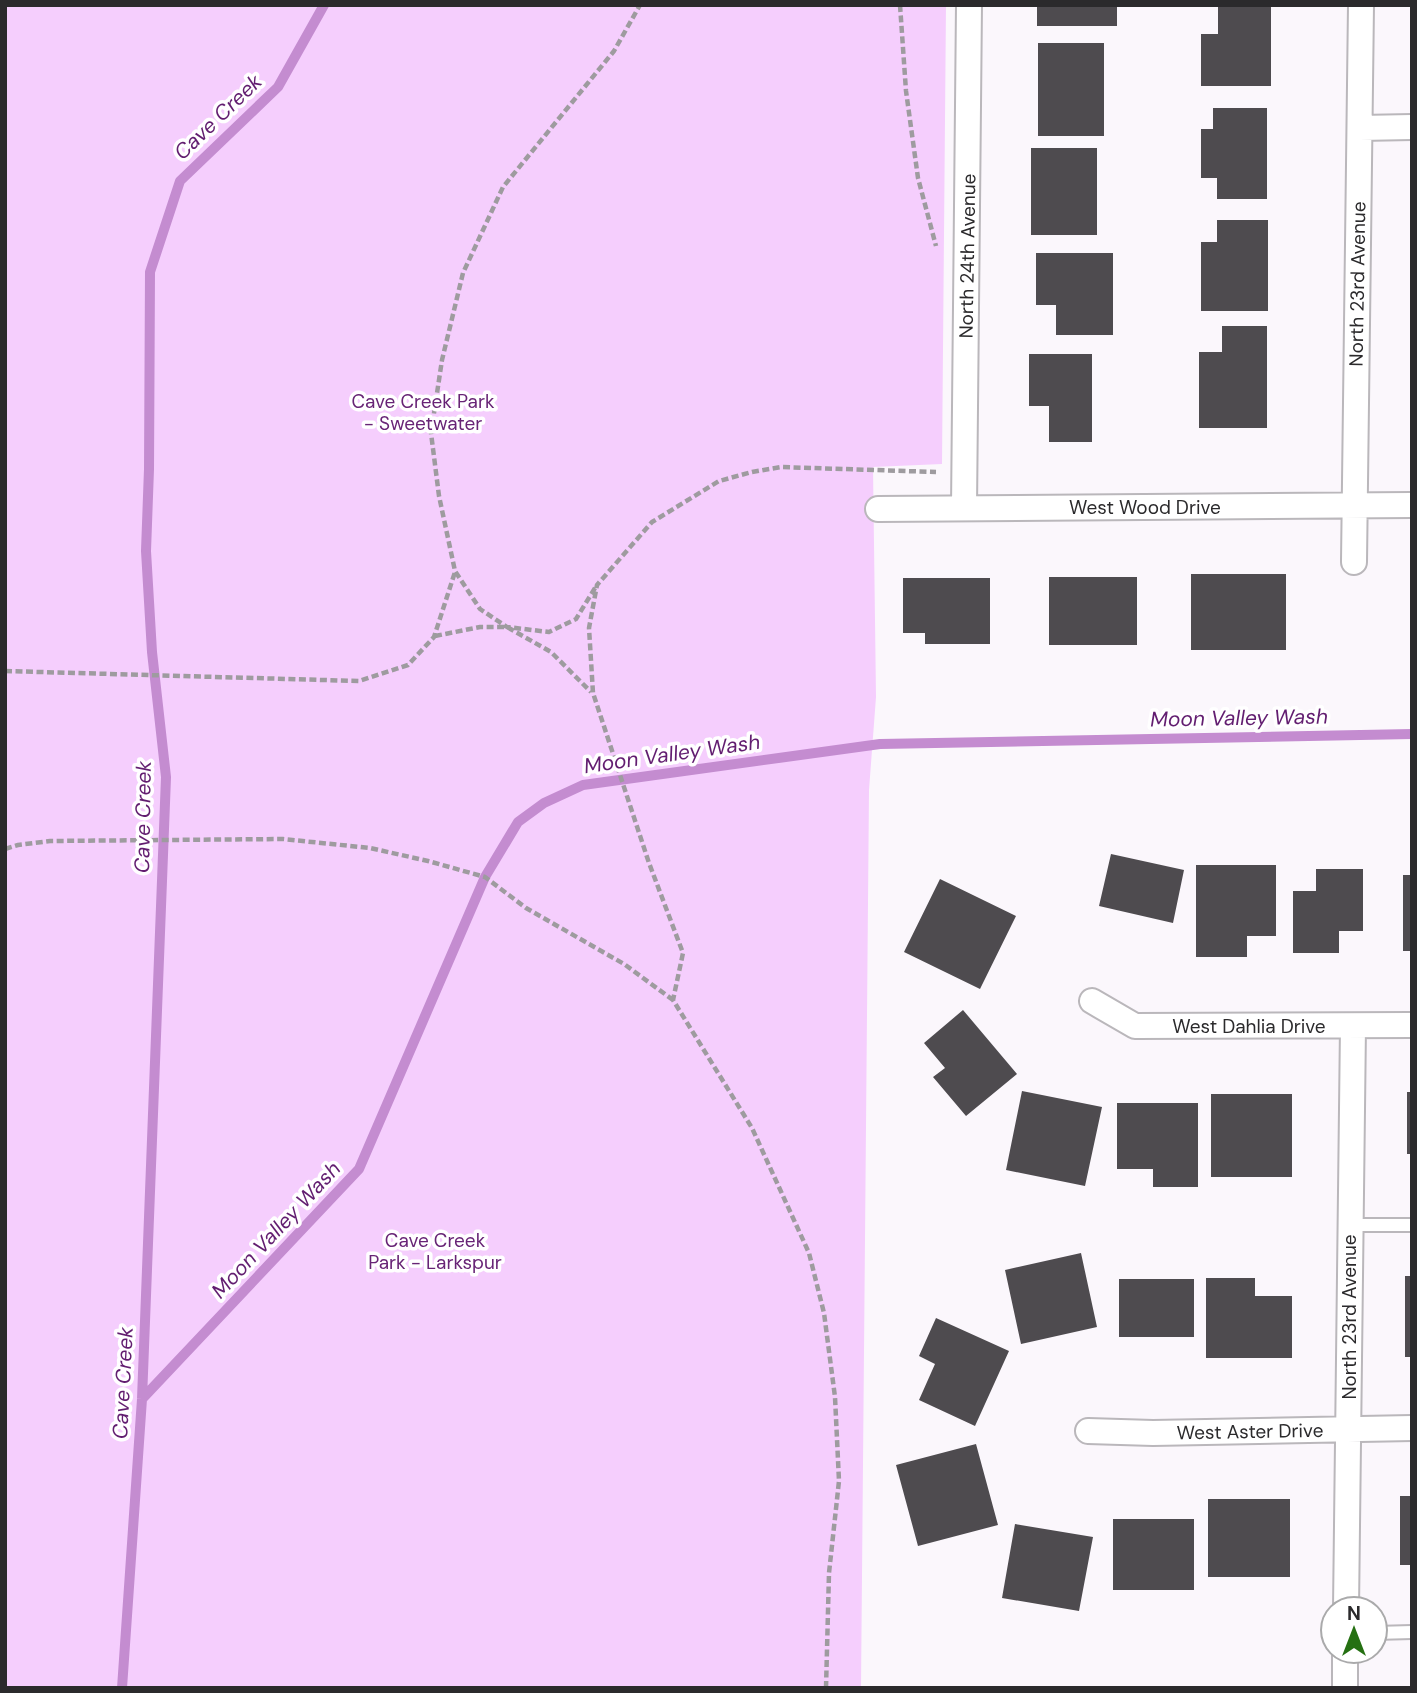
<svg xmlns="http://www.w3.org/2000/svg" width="1417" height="1693" font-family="'DM Sans',sans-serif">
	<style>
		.green { fill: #f5cefd }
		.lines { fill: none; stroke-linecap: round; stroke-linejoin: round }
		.stream { stroke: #c48cd0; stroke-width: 10 }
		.building { fill: #4e4b4f }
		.lane-casing { stroke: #bab7bb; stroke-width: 16 }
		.street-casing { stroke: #bab7bb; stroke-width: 28 }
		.path { stroke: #9e9b9f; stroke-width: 4.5; stroke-dasharray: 7 3.5; stroke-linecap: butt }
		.lane { stroke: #fff; stroke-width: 12 }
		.street { stroke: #fff; stroke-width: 24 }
		.labels { text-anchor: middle; stroke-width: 7; stroke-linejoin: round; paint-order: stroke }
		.street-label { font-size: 19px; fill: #2b2a2c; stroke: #fff }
		.park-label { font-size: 19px; fill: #682476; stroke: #fff }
		.water-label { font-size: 21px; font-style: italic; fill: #621d70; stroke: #fff }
	</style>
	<rect width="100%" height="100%" fill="#fbf7fc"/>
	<path class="green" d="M5,5h941l-4,459 -69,3 3,230 -7,93 -8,898h-856z"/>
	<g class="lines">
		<path class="stream" d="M142,1399l217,-230 126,-292 33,-55 26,-19 39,-18 297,-41 532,-10
			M122,1688l20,-289 24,-622 -14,-125 -6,-101 3,-82 1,-197 30,-91 98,-94 46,-82"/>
	</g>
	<path class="building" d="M1037,5h80v21h-80z
		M1218,5h53v81h-70v-52h17z
		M1038,43h66v93h-66z
		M1213,108h54v91h-50v-21h-16v-49h12z
		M1031,148h66v87h-66z
		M1217,220h51v91h-67v-69h16z
		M1036,253h77v82h-57v-30h-20z
		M1222,326h45v102h-68v-76h23z
		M1029,354h63v88h-43v-36h-20z
		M1191,574h95v76h-95z
		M1049,577h88v68h-88z
		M903,578h87v66h-65v-11h-22z
		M1111,854l73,16 -11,53 -74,-17z
		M1196,865h80v71h-29v21h-51z
		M1316,869h47v62h-24v22h-46v-62h23z
		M1403,875h9v76h-9z
		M940,879l76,37 -36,73 -76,-37z
		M963,1010l54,64 -51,42 -33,-39 12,-9 -21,-25z
		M1022,1091l80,16 -17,79 -79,-16z
		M1407,1092h5v62h-5z
		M1211,1094h81v83h-81z
		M1117,1103h81v84h-45v-18h-36z
		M1081,1253l16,74 -76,17 -16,-74z
		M1405,1276h7v81h-7z
		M1206,1278h49v18h37v62h-86z
		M1119,1279h75v58h-75z
		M936,1318l73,33 -34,75 -56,-26 16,-36 -16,-8z
		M976,1444l22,81 -80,21 -22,-81z
		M1400,1496h12v69h-12z
		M1208,1499h82v78h-82z
		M1113,1519h81v71h-81z
		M1015,1524l78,13 -14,74 -77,-13z"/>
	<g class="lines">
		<g class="lane-casing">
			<path id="lane" d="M1350,1225h62
				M1375,1633l37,-1"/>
		</g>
		<g class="street-casing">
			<path id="street" d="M1360,128l52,-1
				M964,508l5,-503
				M878,509l534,-4
				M1354,562l7,-557
				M1092,1001l43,25 277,-1
				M1088,1431l65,2 259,-5
				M1346,1609l7,-583
				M1345,1688v-37"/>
		</g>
		<path class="path" d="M900,5l6,86 12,87 18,68
			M595,588l-19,31 -27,13 -42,-5 -27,-18 -25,-38 -16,-75 -8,-63 11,-73 21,-87 40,-86 111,-136 26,-46
			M435,636l45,-9h27l44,25 40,40
			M5,671l354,10 49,-16 26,-28 21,-65
			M5,849l13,-4 32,-4 233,-2 87,9 58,13 57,16 41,31 98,56 49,36
			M826,1688l3,-115 10,-92 -4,-84 -11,-84 -15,-60 -57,-125 -79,-128 10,-47 -34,-90 -56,-170 -4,-65 8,-43 55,-63 67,-41 33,-9 29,-5 155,5"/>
		<use href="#lane" class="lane"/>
		<use href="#street" class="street"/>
	</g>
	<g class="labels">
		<g class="street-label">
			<text transform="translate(967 256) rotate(-89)" y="7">North 24th Avenue</text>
			<text transform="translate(1357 284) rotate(-89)" y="7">North 23rd Avenue</text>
			<text x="1145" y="514">West Wood Drive</text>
			<text x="1249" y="1033">West Dahlia Drive</text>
			<text transform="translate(1349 1317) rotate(-90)" y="7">North 23rd Avenue</text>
			<text transform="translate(1250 1431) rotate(-1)" y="7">West Aster Drive</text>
		</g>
		<g class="park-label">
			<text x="423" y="408">Cave Creek Park<tspan x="423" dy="22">- Sweetwater</tspan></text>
			<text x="435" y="1247">Cave Creek<tspan x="435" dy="22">Park - Larkspur</tspan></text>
		</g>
		<g class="water-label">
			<text transform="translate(218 117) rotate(-44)" y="7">Cave Creek</text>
			<text transform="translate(1239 718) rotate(-1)" y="7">Moon Valley Wash</text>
			<text transform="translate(672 754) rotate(-8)" y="7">Moon Valley Wash</text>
			<text transform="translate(143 817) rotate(-89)" y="7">Cave Creek</text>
			<text transform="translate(276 1230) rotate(-47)" y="7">Moon Valley Wash</text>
			<text transform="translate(123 1383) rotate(-87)" y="7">Cave Creek</text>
		</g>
	</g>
	<rect width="1417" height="1693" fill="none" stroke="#2b2a2c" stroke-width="14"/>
	<g transform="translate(1354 1630)"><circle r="33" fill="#ffffff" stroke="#aaaaab" stroke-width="2"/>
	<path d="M0-5L12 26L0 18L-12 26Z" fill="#257012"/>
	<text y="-10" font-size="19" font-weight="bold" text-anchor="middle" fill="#2b2a2c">N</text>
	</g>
</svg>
